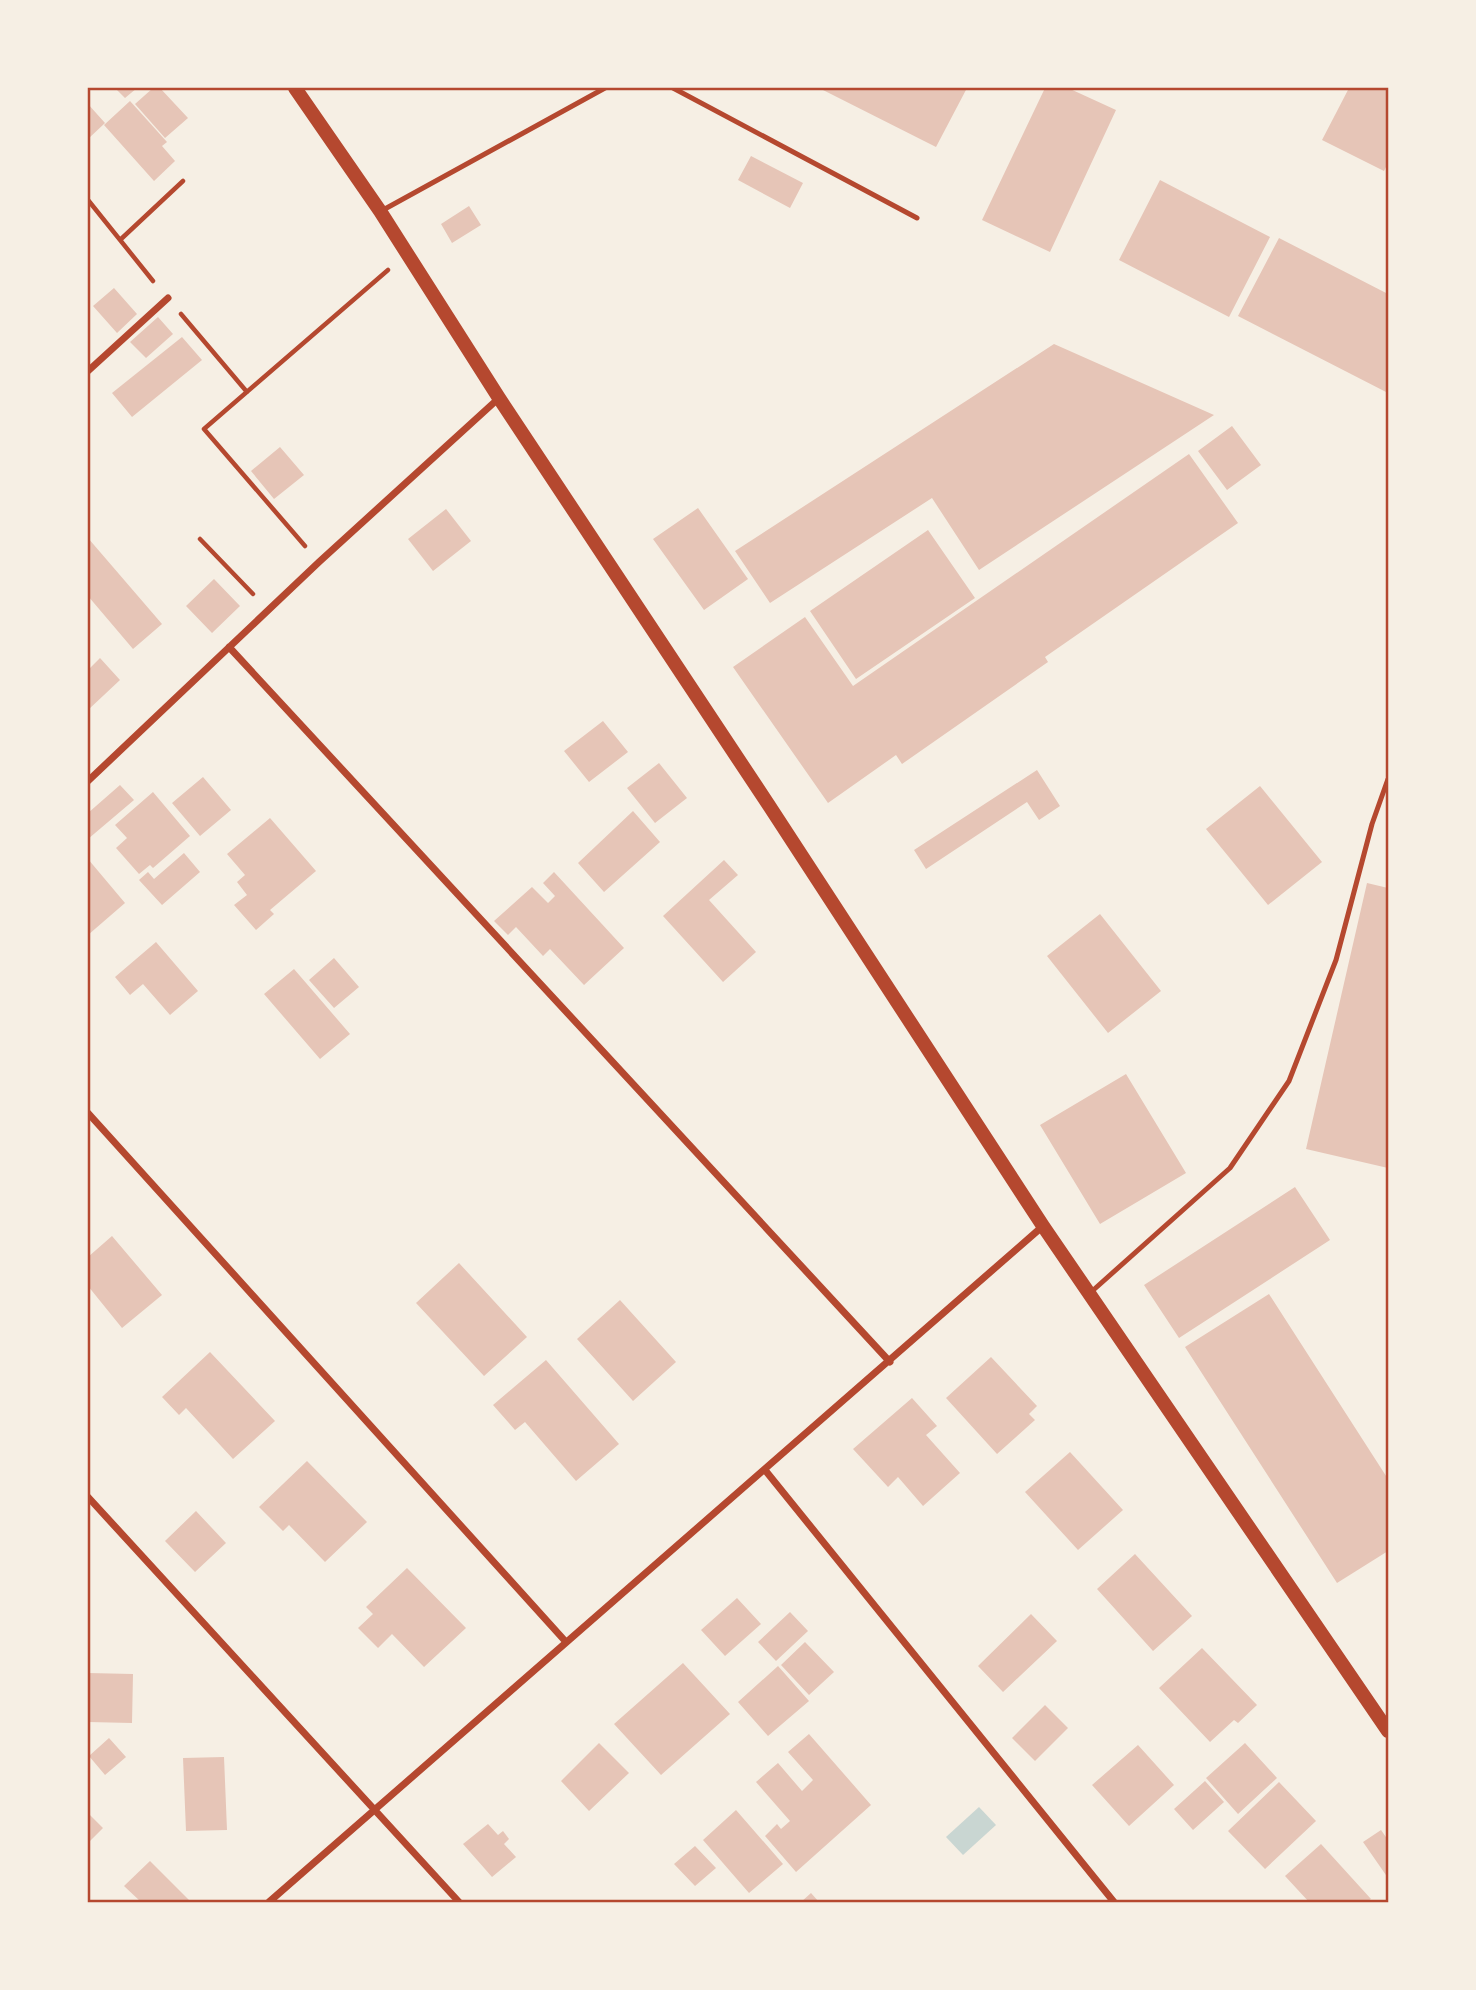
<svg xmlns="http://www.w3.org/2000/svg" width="1476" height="1990" font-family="'Open Sans',sans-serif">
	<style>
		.water { fill: #c9d6d2 }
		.building { fill: #e6c5b7 }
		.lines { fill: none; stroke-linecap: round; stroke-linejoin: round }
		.path { stroke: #b5482f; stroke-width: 4.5 }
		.service { stroke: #b5482f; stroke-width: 5 }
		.minor { stroke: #b5482f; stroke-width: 7 }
		.secondary { stroke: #b5482f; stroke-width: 14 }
		.neatline { fill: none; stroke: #b5482f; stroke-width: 2.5 }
	</style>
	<rect width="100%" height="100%" fill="#f6efe4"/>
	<path class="water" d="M979,1807l17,18 -33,30 -17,-18z"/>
	<path class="building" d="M115,88h22l-12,10z
		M153,88h7l28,30 -23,20 -30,-34z
		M819,88h148l-31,59z
		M1045,88h23l48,22 -66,142 -68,-32z
		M1349,88h39v75l-4,8 -62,-31z
		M130,101l37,41 -5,4 13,15 -21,20 -50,-56z
		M88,104l17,19 -17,16z
		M751,156l52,27 -13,25 -52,-28z
		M1160,180l110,57 -41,80 -110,-57z
		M469,206l12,19 -29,18 -11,-19z
		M1279,238l109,56v99l-150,-77z
		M114,288l23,26 -20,19 -24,-27z
		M158,317l15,17 -27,24 -16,-16z
		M182,337l20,23 -70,57 -20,-24z
		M1054,344l160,71 -235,155 -47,-72 -162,105 -35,-52z
		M1232,426l29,39 -34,25 -29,-39z
		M280,447l24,28 -30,24 -23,-28z
		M1189,454l49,69 -193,134 3,5 -146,102 -6,-9 -68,48 -95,-136 72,-50 48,69z
		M698,508l50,71 -44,31 -51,-71z
		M446,509l25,32 -38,30 -25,-32z
		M928,530l47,68 -119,81 -46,-68z
		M88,538l74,86 -29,25 -45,-53z
		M214,579l26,27 -28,27 -26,-27z
		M100,658l20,22 -32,30v-40z
		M603,721l25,31 -39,30 -25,-31z
		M659,763l28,35 -32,25 -28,-35z
		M1037,770l23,36 -21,14 -12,-18 -101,67 -12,-19z
		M203,777l28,33 -31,26 -28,-33z
		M120,785l14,15 -46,39v-26z
		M1260,786l62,76 -54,43 -62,-76z
		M153,792l37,44 -37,32 -3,-3 -11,9 -23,-26 11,-10 -12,-13z
		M633,811l27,31 -56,50 -26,-29z
		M270,818l46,53 -46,39 4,4 -18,16 -22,-25 13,-10 -10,-13 8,-7 -18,-21z
		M184,853l16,19 -38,33 -23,-25 9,-8 6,7z
		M88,859l37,44 -37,32z
		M724,860l14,15 -29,25 47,52 -33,30 -60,-66z
		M554,872l70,76 -40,37 -34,-36 -7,7 -27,-29 -8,8 -14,-14 38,-34 16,16 7,-7 -12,-13z
		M1367,883l21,5v280l-82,-19z
		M1100,914l61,77 -53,42 -61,-77z
		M156,942l42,49 -28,24 -27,-31 -13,11 -15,-18z
		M334,958l25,29 -25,21 -25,-28z
		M294,969l56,65 -30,25 -56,-65z
		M1126,1074l60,99 -86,51 -60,-99z
		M1295,1187l35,53 -151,98 -35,-53z
		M112,1236l50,59 -40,33 -34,-42v-29z
		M459,1263l68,74 -43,39 -68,-73z
		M1269,1294l119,185v72l-51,32 -152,-236z
		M620,1300l56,62 -43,39 -56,-62z
		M210,1352l65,69 -42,38 -47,-51 -7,7 -17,-18z
		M991,1357l46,49 -8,8 6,6 -38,34 -51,-56z
		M546,1360l73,84 -43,37 -51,-59 -10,8 -22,-25z
		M912,1398l25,28 -11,9 34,38 -37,33 -25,-29 -10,10 -35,-38z
		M1070,1452l53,58 -45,40 -53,-58z
		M307,1461l60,61 -42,40 -36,-37 -6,6 -24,-24z
		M196,1511l30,32 -31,29 -30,-31z
		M1135,1554l57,62 -39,35 -56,-62z
		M407,1568l59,60 -42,39 -32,-33 -14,14 -20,-20 15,-14 -7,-7z
		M737,1598l24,26 -36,32 -24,-26z
		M790,1612l18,19 -32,30 -18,-19z
		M1031,1614l26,27 -54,51 -25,-26z
		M805,1642l29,30 -25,23 -28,-30z
		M1202,1648l55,57 -19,18 -4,-3 -24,22 -51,-54z
		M683,1663l47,51 -69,61 -47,-51z
		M778,1666l31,35 -41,35 -30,-34z
		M88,1673l45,1 -1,49 -44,-1z
		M1045,1705l23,23 -33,33 -23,-23z
		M809,1734l62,71 -75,67 -31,-36 12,-12 4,5 9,-8 -34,-39 22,-19 24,28 11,-11 -25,-28z
		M109,1738l17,19 -21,18 -16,-19z
		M599,1743l30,30 -40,38 -28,-30z
		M1245,1743l32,35 -39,36 -32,-36z
		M1138,1745l36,40 -45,41 -37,-41z
		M224,1757l3,73 -41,1 -3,-73z
		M1205,1781l19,21 -31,28 -19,-21z
		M1279,1782l37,39 -51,48 -37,-38z
		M736,1810l47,54 -34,29 -46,-53z
		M88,1813l15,15 -13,13 -2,-2z
		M488,1824l10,11 5,-4 6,8 -5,5 12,13 -24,20 -29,-33z
		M1381,1830l7,10v38l-25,-36z
		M1321,1844l50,55 -5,3h-57l-24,-26z
		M695,1846l21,22 -21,18 -21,-22z
		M150,1861l41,41h-50l-17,-16z
		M811,1893l8,9h-18z"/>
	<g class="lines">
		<path class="path" d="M88,200l65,81
			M120,240l63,-59
			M181,314l66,78
			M200,539l53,55
			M305,546l-101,-117 184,-159"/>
		<path class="service" d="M673,88l244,130
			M383,210l222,-122
			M1090,1293l140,-125 59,-87 47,-121 36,-136 16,-45"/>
		<path class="minor" d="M88,371l80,-73
			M229,647l661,715
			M88,781l231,-219 180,-164
			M88,1113l478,529
			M765,1470l349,432
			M88,1497l371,405
			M269,1902l774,-676"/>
		<path class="secondary" d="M295,88l85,123 119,187 271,409 273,419 345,505"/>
	</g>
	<rect width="1476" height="1990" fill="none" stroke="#f6efe4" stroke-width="178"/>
	<rect x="89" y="89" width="1298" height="1812" class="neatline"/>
</svg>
